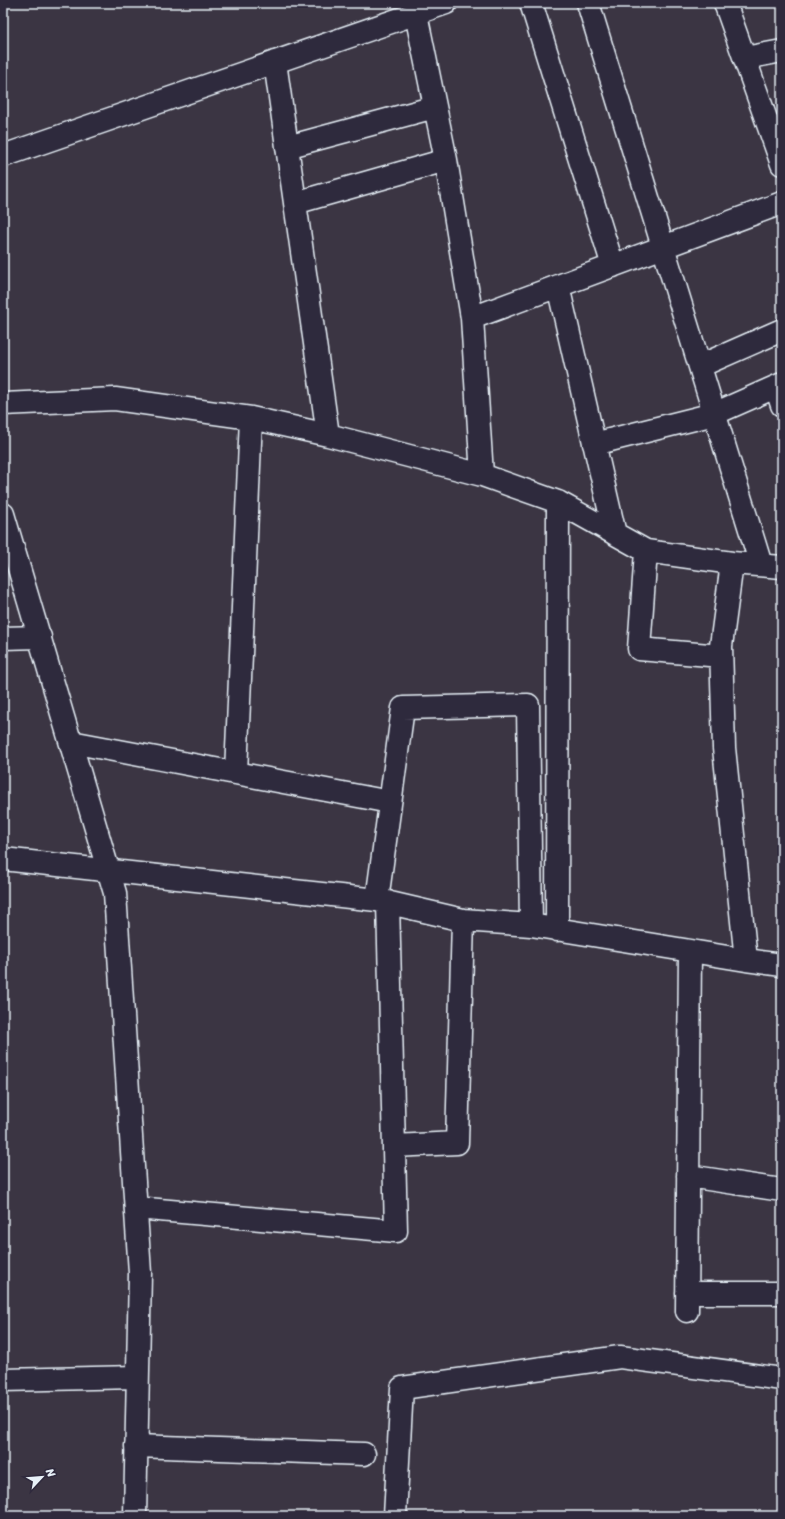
<svg xmlns="http://www.w3.org/2000/svg" width="785" height="1519" font-family="Sriracha,sans-serif">
	<style>
		.lines { fill: none; stroke-linecap: round; stroke-linejoin: round }
		.minor-casing { stroke: #e8f1f8; stroke-width: 25 }
		.tertiary-casing { stroke: #e8f1f8; stroke-width: 25 }
		.secondary-casing { stroke: #e8f1f8; stroke-width: 25 }
		.minor { stroke: #2f2a3d; stroke-width: 22 }
		.tertiary { stroke: #2f2a3d; stroke-width: 22 }
		.secondary { stroke: #2f2a3d; stroke-width: 22 }
	</style>
	<rect width="100%" height="100%" fill="#3b3543"/>
	<filter id="ink" filterUnits="userSpaceOnUse"><feTurbulence type="fractalNoise" baseFrequency=".025" numOctaves="2"/><feDisplacementMap in="SourceGraphic" scale="8" xChannelSelector="R" yChannelSelector="G"/><feConvolveMatrix kernelMatrix="1 2 1 2 8 2 1 2 1" color-interpolation-filters="sRGB"/></filter>
	<g filter="url(#ink)">
		<g class="lines">
			<g class="minor-casing">
				<path id="minor" d="M531,3l82,263
					M588,3l173,562
					M416,14l30,146 26,158 10,157
					M745,58l37,-7
					M275,62l53,373
					M287,147l148,-40
					M3,156l443,-153
					M295,203l151,-43
					M558,286l57,248
					M472,318l310,-115
					M700,366l82,-36
					M776,387l6,18
					M3,404l112,-5 136,19 77,17 154,40 76,27 88,49 86,12 50,4
					M594,444l120,-30 68,-30
					M646,551l-7,98 82,7
					M732,563l-11,83 3,102 22,212
					M3,638l37,-1
					M71,742l319,60
					M236,773l15,-355
					M3,859l374,41 86,20 68,5 215,35 36,5
					M377,900l26,-192 125,-3 3,220
					M557,930l1,-428
					M394,1146l63,-3 6,-223
					M688,1176l94,14
					M136,1208l260,23 -8,-329
					M687,1293h95
					M687,1311l3,-360
					M3,1380l134,-3
					M136,1446l228,8
					M395,1516l7,-128 218,-31 162,22"/>
			</g>
			<g class="tertiary-casing">
				<path id="tertiary" d="M3,514l112,379 25,380 -5,243"/>
			</g>
			<g class="secondary-casing">
				<path id="secondary" d="M725,3l57,161"/>
			</g>
			<use href="#minor" class="minor"/>
			<use href="#tertiary" class="tertiary"/>
			<use href="#secondary" class="secondary"/>
		</g>
	</g>
	<rect width="785" height="1519" fill="none" stroke="#2f2a3d" stroke-width="16"/>
	<rect x="8" y="8" width="769" height="1503" fill="none" stroke="#e8f1f8" stroke-width="1.5" filter="url(#ink)"/>
	<g transform="translate(42 1477) rotate(64)" stroke="#2f2a3d" stroke-width="3" paint-order="stroke">
	<path d="M0-3L7 15L0 10L-7 15Z" fill="#e8f1f8"/>
	<text y="-6" font-size="11" font-weight="bold" text-anchor="middle" fill="#e8f1f8">N</text>
	</g>
</svg>
